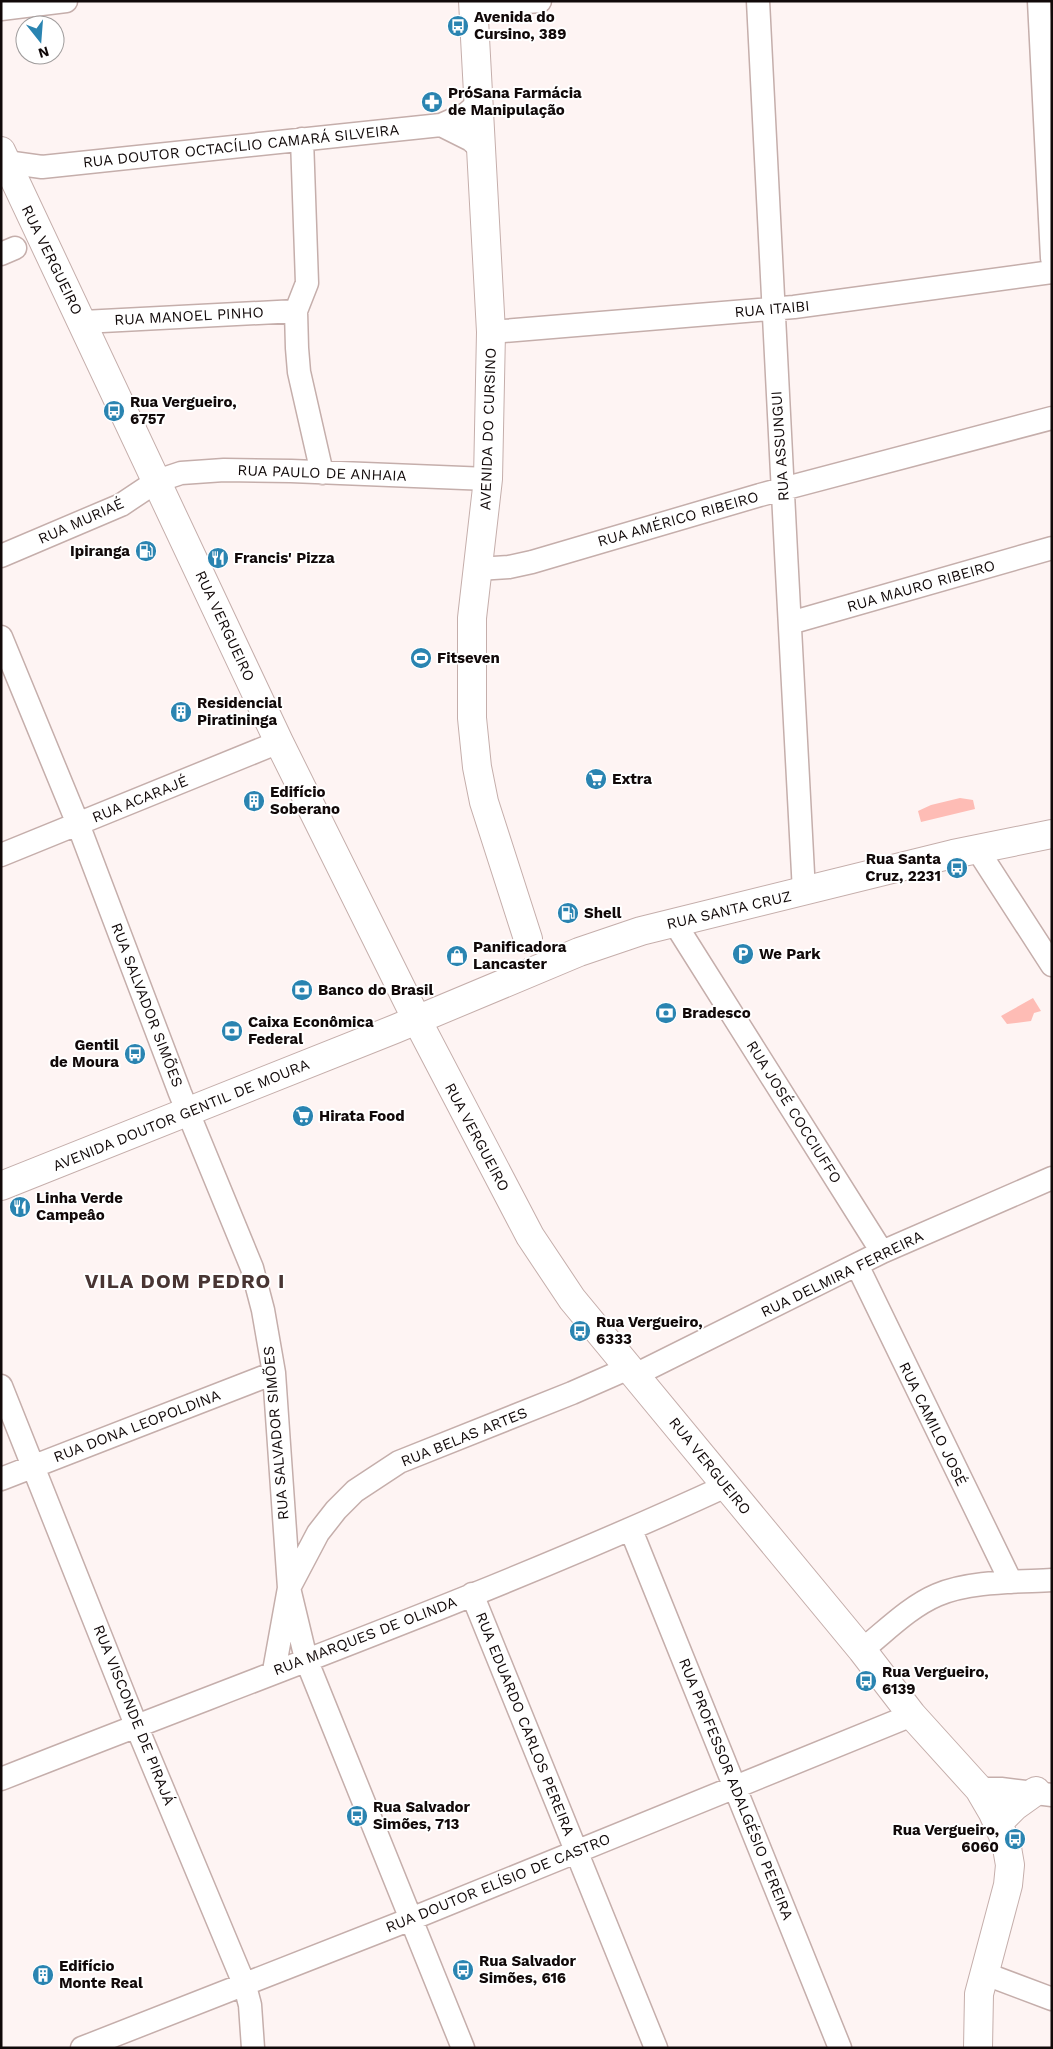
<svg xmlns="http://www.w3.org/2000/svg" width="1053" height="2049" font-family="'Work Sans',sans-serif">
	<style>
		.water { fill: #febcb5 }
		.lines { fill: none; stroke-linecap: round; stroke-linejoin: round }
		.minor-casing { stroke: #c5aeab; stroke-width: 25 }
		.major-casing { stroke: #c5aeab; stroke-width: 30 }
		.minor { stroke: #fff; stroke-width: 22 }
		.major { stroke: #fff; stroke-width: 28 }
		.labels { text-anchor: middle; stroke-width: 4; stroke-linejoin: round; paint-order: stroke }
		.poi-label { font-size: 15px; font-weight: bold; fill: #110909; stroke: #fff; text-anchor: start }
		.street-label { font-size: 15px; fill: #110909; stroke: #fff }
		.district-label { font-size: 20px; font-weight: bold; letter-spacing: 1px; fill: #483533; stroke: #fff }
	</style>
	<rect width="100%" height="100%" fill="#fef4f3"/>
	<path class="water" d="M960,798l13,2 2,9 -54,13 -3,-11 13,-6z
		M1033,998l8,13 -7,2 -3,8 -24,3 -6,-8z"/>
	<g class="lines">
		<g class="minor-casing">
			<path id="minor" d="M758,1c13,297 31,594 46,891
				M1039,1l13,257
				M473,6l67,-5
				M1,9l65,-8
				M441,125l30,15 11,10
				M302,139l5,144 -11,28 1,37 2,24 23,101
				M6,162l36,5 399,-42 25,-11 13,-11
				M1,254l14,-6
				M83,322l213,-11
				M491,332l303,-25 258,-35
				M1,556l120,-51 36,-24 24,-8 43,-3 67,1 197,8
				M478,569l31,-2 23,-5 228,-67 292,-77
				M790,623l262,-75
				M1,637l77,187 102,269 72,175 11,42 11,63 15,215 17,71 157,389
				M977,849l75,116
				M1,855l278,-113
				M674,922l208,330
				M857,1265l154,317
				M635,1375l247,-123 170,-74
				M1,1386l135,339 109,261 5,19 3,43
				M1,1479l273,-106
				M631,1530l209,518
				M472,1594l184,454
				M862,1650c24,-19 47,-43 75,-55 32,-14 80,-13 115,-15
				M274,1671l15,-83 29,-55 18,-23 19,-19 44,-29 173,-69 57,-25
				M1,1779c242,-96 489,-184 725,-293
				M979,1789h22l51,6
				M983,1973l69,26
				M82,2048l329,-129 501,-204"/>
		</g>
		<g class="major-casing">
			<path id="major" d="M473,1l18,331 -3,147 -16,139v100l5,49 7,35 44,137
				M1,151l278,591 138,278 113,216 42,63 290,351 50,65 67,74 14,24 13,29 4,23 -2,20 -29,109 -1,54
				M1,1186l394,-157 184,-77 62,-21 312,-77 99,-20
				M998,1823l17,-17 21,-15"/>
		</g>
		<use href="#minor" class="minor"/>
		<use href="#major" class="major"/>
	</g>
	<defs>
		<g id="bus-disc" transform="scale(1.125)"><circle r="9.5" fill="#2a84b1" stroke="#fff"/><path d="M-5-6H5V4H4V6H2V4H-2V6H-4V4H-5ZM-3.5-4V0h7V-4ZM-3.5 1.2v1.5H-2V1.2ZM2 1.2v1.5H3.5V1.2Z" fill="#fff"/></g>
		<g id="pharmacy-disc" transform="scale(1.125)"><circle r="9.5" fill="#2a84b1" stroke="#fff"/><path d="M-2-6h4v4h4v4h-4v4h-4v-4h-4v-4h4Z" fill="#fff"/></g>
		<g id="fuel-disc" transform="scale(1.125)"><circle r="9.5" fill="#2a84b1" stroke="#fff"/><path d="M-5.5-6h7V0h2V4h1.3V-2.5L3-4.5l.8-.8L6-3V5H2.5V1h-1V6h-7ZM-4.2-4.7v3.2H.2V-4.7Z" fill="#fff"/></g>
		<g id="restaurant-disc" transform="scale(1.125)"><circle r="9.5" fill="#2a84b1" stroke="#fff"/><path d="M-5-6h1v4h1v-4h1v4h1v-4h1v5L-1.5 .5V6h-2V.5L-5-1ZM5-6V6H3V1.5H1.5Q1.5-4 5-6Z" fill="#fff"/></g>
		<g id="stadium-disc" transform="scale(1.125)"><circle r="9.5" fill="#2a84b1" stroke="#fff"/><path d="M0-5a6.5 5 0 1 0 0 10a6.5 5 0 1 0 0-10ZM-3.5-1.8h7v3.6h-7Z" fill="#fff"/></g>
		<g id="building-disc" transform="scale(1.125)"><circle r="9.5" fill="#2a84b1" stroke="#fff"/><path d="M-4-6H4V6H1V3H-1V6H-4ZM-2.5-4.3h1.7v1.8h-1.7ZM.8-4.3h1.7v1.8H.8ZM-2.5-1h1.7V.8h-1.7ZM.8-1h1.7V.8H.8Z" fill="#fff"/></g>
		<g id="supermarket-disc" transform="scale(1.125)"><circle r="9.5" fill="#2a84b1" stroke="#fff"/><path d="M-6-5.5h2.5l.6 2H6L4.5 2H-2.5L-4.4-4H-6ZM-1.5 3.2a1.3 1.3 0 1 0 .1 0ZM3 3.2a1.3 1.3 0 1 0 .1 0Z" fill="#fff"/></g>
		<g id="parking-disc" transform="scale(1.125)"><circle r="9.5" fill="#2a84b1" stroke="#fff"/><path d="M-3.5-5.5H1a3.5 3.5 0 0 1 0 7H-1V5.5H-3.5ZM-1-3.4V-.6H.8a1.4 1.4 0 0 0 0-2.8Z" fill="#fff"/></g>
		<g id="shop-disc" transform="scale(1.125)"><circle r="9.5" fill="#2a84b1" stroke="#fff"/><path d="M-5-2.5h2.3a2.7 3.5 0 0 1 5.4 0H5L5.5 6h-11ZM-1.5-2.5h3a1.5 2.3 0 0 0-3 0Z" fill="#fff"/></g>
		<g id="bank-disc" transform="scale(1.125)"><circle r="9.5" fill="#2a84b1" stroke="#fff"/><path d="M-6-4H6V4H-6ZM0-2.3a2.3 2.3 0 1 0 0 4.6a2.3 2.3 0 1 0 0-4.6Z" fill="#fff"/></g>
	</defs>
	<g fill-rule="evenodd">
		<use href="#bus-disc" x="458" y="26"/>
		<use href="#pharmacy-disc" x="432" y="102"/>
		<use href="#bus-disc" x="114" y="411"/>
		<use href="#fuel-disc" x="146" y="551"/>
		<use href="#restaurant-disc" x="218" y="558"/>
		<use href="#stadium-disc" x="421" y="658"/>
		<use href="#building-disc" x="181" y="712"/>
		<use href="#supermarket-disc" x="596" y="779"/>
		<use href="#building-disc" x="254" y="801"/>
		<use href="#bus-disc" x="957" y="868"/>
		<use href="#fuel-disc" x="568" y="913"/>
		<use href="#parking-disc" x="743" y="954"/>
		<use href="#shop-disc" x="457" y="956"/>
		<use href="#bank-disc" x="302" y="990"/>
		<use href="#bank-disc" x="666" y="1013"/>
		<use href="#bank-disc" x="232" y="1031"/>
		<use href="#bus-disc" x="135" y="1054"/>
		<use href="#supermarket-disc" x="303" y="1116"/>
		<use href="#restaurant-disc" x="20" y="1207"/>
		<use href="#bus-disc" x="580" y="1331"/>
		<use href="#bus-disc" x="866" y="1681"/>
		<use href="#bus-disc" x="357" y="1816"/>
		<use href="#bus-disc" x="1015" y="1839"/>
		<use href="#bus-disc" x="463" y="1970"/>
		<use href="#building-disc" x="43" y="1975"/>
	</g>
	<g class="labels">
		<g class="poi-label">
			<text x="474" y="22">Avenida do<tspan x="474" dy="17">Cursino, 389</tspan></text>
			<text x="448" y="98">PróSana Farmácia<tspan x="448" dy="17">de Manipulação</tspan></text>
			<text x="130" y="407">Rua Vergueiro,<tspan x="130" dy="17">6757</tspan></text>
			<text x="130" y="556" text-anchor="end">Ipiranga</text>
			<text x="234" y="563">Francis' Pizza</text>
			<text x="437" y="663">Fitseven</text>
			<text x="197" y="708">Residencial<tspan x="197" dy="17">Piratininga</tspan></text>
			<text x="612" y="784">Extra</text>
			<text x="270" y="797">Edifício<tspan x="270" dy="17">Soberano</tspan></text>
			<text x="941" y="864" text-anchor="end">Rua Santa<tspan x="941" dy="17">Cruz, 2231</tspan></text>
			<text x="584" y="918">Shell</text>
			<text x="473" y="952">Panificadora<tspan x="473" dy="17">Lancaster</tspan></text>
			<text x="759" y="959">We Park</text>
			<text x="318" y="995">Banco do Brasil</text>
			<text x="682" y="1018">Bradesco</text>
			<text x="248" y="1027">Caixa Econômica<tspan x="248" dy="17">Federal</tspan></text>
			<text x="119" y="1050" text-anchor="end">Gentil<tspan x="119" dy="17">de Moura</tspan></text>
			<text x="319" y="1121">Hirata Food</text>
			<text x="36" y="1203">Linha Verde<tspan x="36" dy="17">Campeâo</tspan></text>
			<text x="596" y="1327">Rua Vergueiro,<tspan x="596" dy="17">6333</tspan></text>
			<text x="882" y="1677">Rua Vergueiro,<tspan x="882" dy="17">6139</tspan></text>
			<text x="373" y="1812">Rua Salvador<tspan x="373" dy="17">Simões, 713</tspan></text>
			<text x="999" y="1835" text-anchor="end">Rua Vergueiro,<tspan x="999" dy="17">6060</tspan></text>
			<text x="479" y="1966">Rua Salvador<tspan x="479" dy="17">Simões, 616</tspan></text>
			<text x="59" y="1971">Edifício<tspan x="59" dy="17">Monte Real</tspan></text>
		</g>
		<g class="street-label">
			<text transform="translate(241 146) rotate(-6)" y="5">RUA DOUTOR OCTACÍLIO CAMARÁ SILVEIRA</text>
			<text transform="translate(52 260) rotate(64)" y="5">RUA VERGUEIRO</text>
			<text transform="translate(772 309) rotate(-5)" y="5">RUA ITAIBI</text>
			<text transform="translate(189 316) rotate(-3)" y="5">RUA MANOEL PINHO</text>
			<text transform="translate(488 429) rotate(-88)" y="5">AVENIDA DO CURSINO</text>
			<text transform="translate(780 446) rotate(-94)" y="5">RUA ASSUNGUI</text>
			<text transform="translate(322 473) rotate(2)" y="5">RUA PAULO DE ANHAIA</text>
			<text transform="translate(678 519) rotate(-16)" y="5">RUA AMÉRICO RIBEIRO</text>
			<text transform="translate(81 521) rotate(-24)" y="5">RUA MURIAÉ</text>
			<text transform="translate(921 586) rotate(-16)" y="5">RUA MAURO RIBEIRO</text>
			<text transform="translate(225 626) rotate(65)" y="5">RUA VERGUEIRO</text>
			<text transform="translate(140 799) rotate(-22)" y="5">RUA ACARAJÉ</text>
			<text transform="translate(729 910) rotate(-13)" y="5">RUA SANTA CRUZ</text>
			<text transform="translate(147 1005) rotate(69)" y="5">RUA SALVADOR SIMÕES</text>
			<text transform="translate(794 1112) rotate(58)" y="5">RUA JOSÉ COCCIUFFO</text>
			<text transform="translate(181 1115) rotate(-22)" y="5">AVENIDA DOUTOR GENTIL DE MOURA</text>
			<text transform="translate(477 1137) rotate(62)" y="5">RUA VERGUEIRO</text>
			<text transform="translate(842 1274) rotate(-26)" y="5">RUA DELMIRA FERREIRA</text>
			<text transform="translate(933 1424) rotate(64)" y="5">RUA CAMILO JOSÉ</text>
			<text transform="translate(137 1426) rotate(-21)" y="5">RUA DONA LEOPOLDINA</text>
			<text transform="translate(276 1433) rotate(-95)" y="5">RUA SALVADOR SIMÕES</text>
			<text transform="translate(464 1437) rotate(-22)" y="5">RUA BELAS ARTES</text>
			<text transform="translate(710 1466) rotate(51)" y="5">RUA VERGUEIRO</text>
			<text transform="translate(365 1636) rotate(-21)" y="5">RUA MARQUES DE OLINDA</text>
			<text transform="translate(134 1715) rotate(68)" y="5">RUA VISCONDE DE PIRAJÁ</text>
			<text transform="translate(525 1724) rotate(68)" y="5">RUA EDUARDO CARLOS PEREIRA</text>
			<text transform="translate(736 1789) rotate(68)" y="5">RUA PROFESSOR ADALGÉSIO PEREIRA</text>
			<text transform="translate(498 1883) rotate(-22)" y="5">RUA DOUTOR ELÍSIO DE CASTRO</text>
		</g>
		<g class="district-label">
			<text x="185" y="1288">VILA DOM PEDRO I</text>
		</g>
	</g>
	<rect width="1053" height="2049" fill="none" stroke="#110909" stroke-width="5"/>
	<g transform="translate(40 40) rotate(163)"><circle r="24" fill="#ffffff" stroke="#a09d9d"/>
	<path d="M0-4L9 19L0 12L-9 19Z" fill="#2a84b1"/>
	<text y="-8" font-size="14" font-weight="bold" text-anchor="middle" fill="#110909">N</text>
	</g>
</svg>
